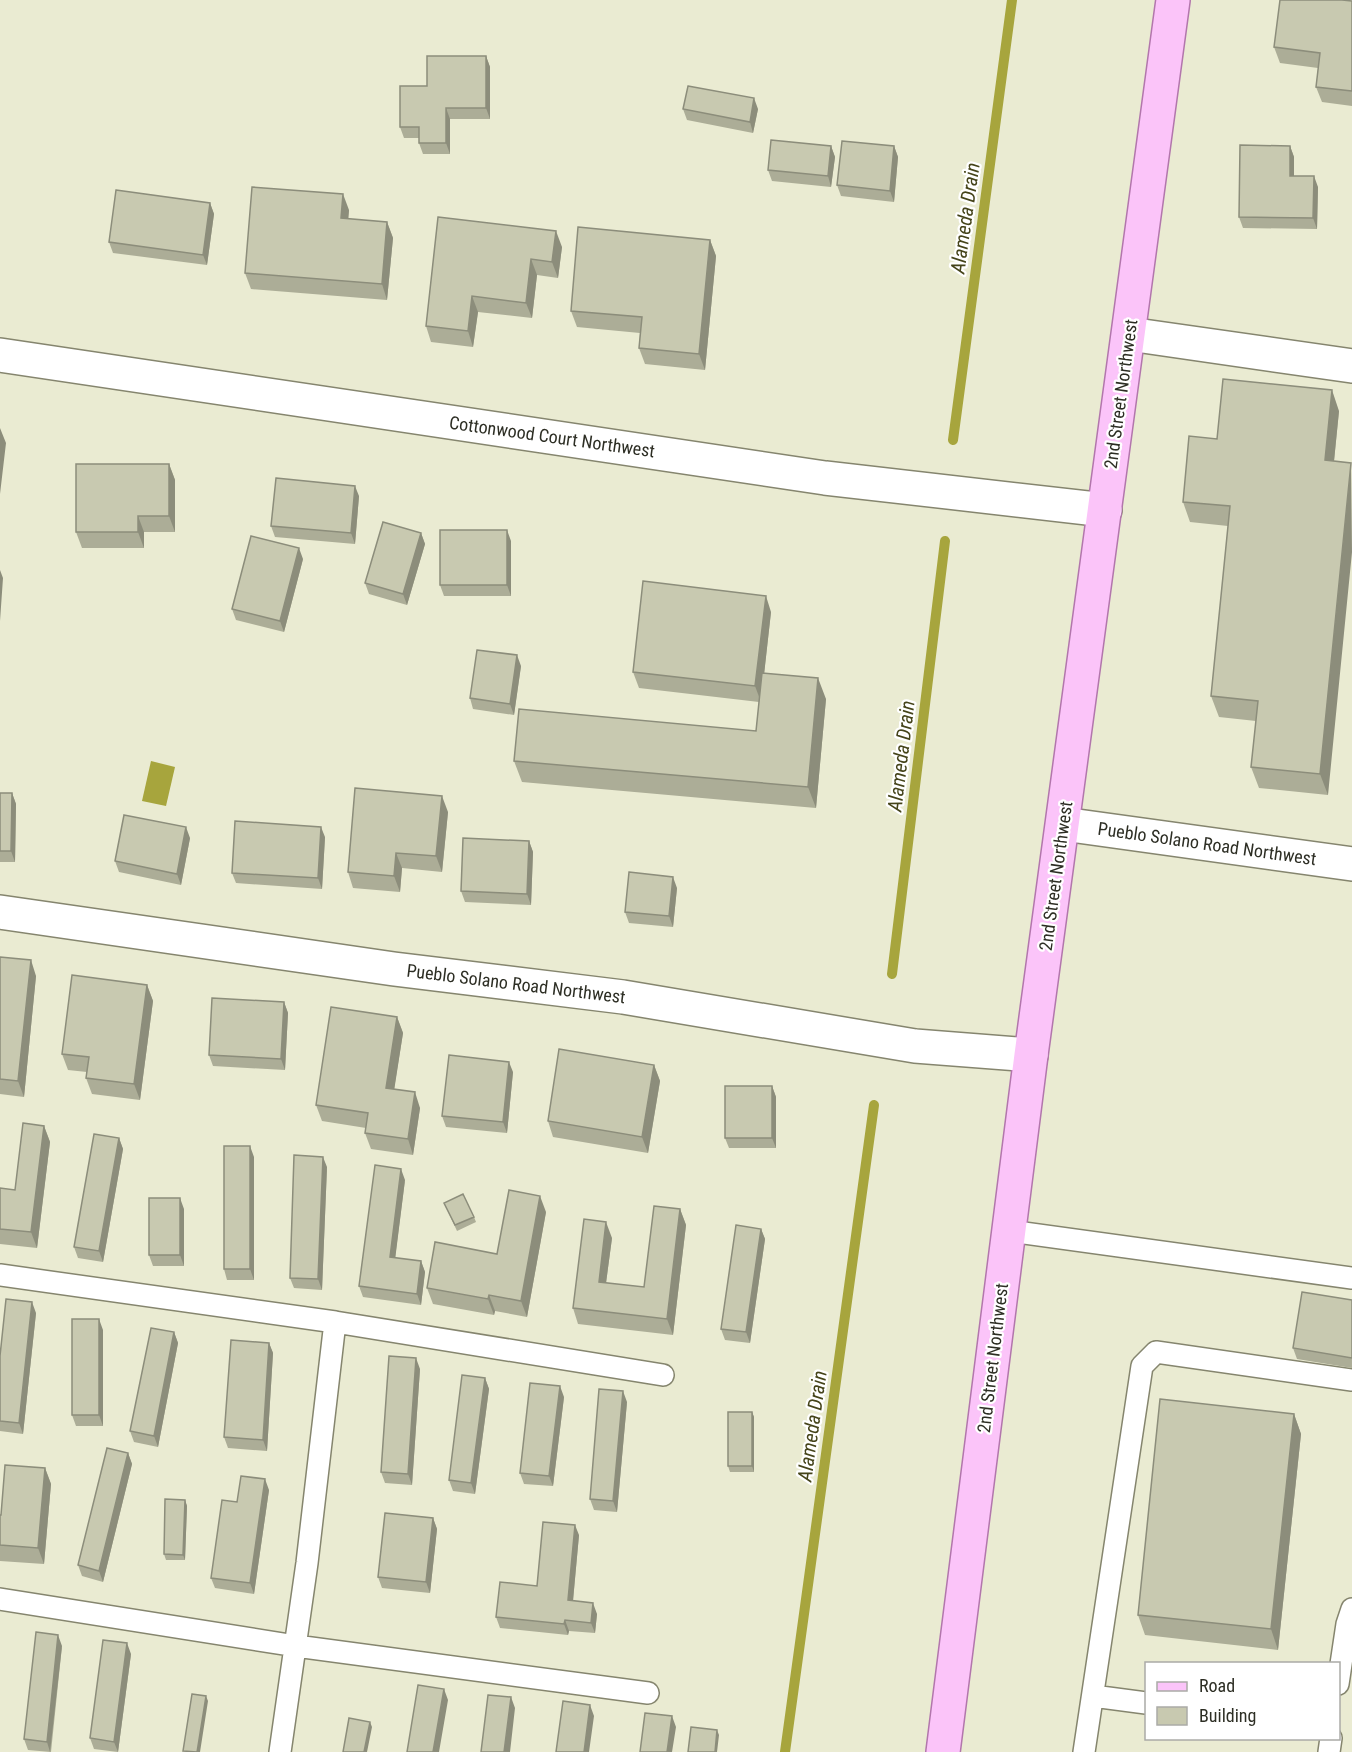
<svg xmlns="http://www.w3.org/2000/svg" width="1352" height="1752" font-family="'Roboto Condensed',sans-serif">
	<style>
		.water { fill: #a7a53d }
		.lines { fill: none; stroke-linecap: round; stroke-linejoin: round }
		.stream { stroke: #a7a53d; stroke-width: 10 }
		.lane-casing { stroke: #85856e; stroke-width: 24 }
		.street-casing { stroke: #85856e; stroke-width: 36 }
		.primary-casing { stroke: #b276ac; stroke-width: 36 }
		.lane { stroke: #fff; stroke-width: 21 }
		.street { stroke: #fff; stroke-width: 33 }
		.primary { stroke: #fbc4f9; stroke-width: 33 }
		.wall { fill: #acad97 }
		.shaded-wall { fill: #8c8d7b }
		.building { fill: #c8c9b0; stroke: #8c8d7b; stroke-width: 1.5 }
		.labels { text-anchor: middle; stroke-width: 4.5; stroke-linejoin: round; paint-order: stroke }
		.street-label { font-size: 18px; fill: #2d2e24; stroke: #fff }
		.water-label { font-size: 20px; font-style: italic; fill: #45441a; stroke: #fff }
	</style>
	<rect width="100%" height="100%" fill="#eaebd2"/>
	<path class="water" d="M151,761l24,6 -9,39 -24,-5z"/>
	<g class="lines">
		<path class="stream" d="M953,440l59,-440
			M892,974l53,-433
			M785,1752l89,-647"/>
		<g class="lane-casing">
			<path id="lane" d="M1009,1231l343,47
				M0,1275l335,47
				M0,1599l296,47 352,47
				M1338,1684l9,-60 5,-15
				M1093,1696l53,7
				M280,1752l27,-189 28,-241 328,53
				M1084,1752l58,-386 14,-14 196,28
				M1329,1752l2,-14"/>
		</g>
		<g class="street-casing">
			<path id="street" d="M1129,334l223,32
				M0,355l825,123 280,32
				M1063,824l289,40
				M0,912l394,57 229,28 292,49 116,9"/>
		</g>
		<g class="primary-casing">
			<path id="primary" d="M943,1752l88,-697 142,-1055"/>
		</g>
		<use href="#lane" class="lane"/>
		<use href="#street" class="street"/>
		<use href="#primary" class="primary"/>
	</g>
	<path class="wall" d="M1352,1v105l-30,-4 -6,-15 2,-19 -38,-5 -6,-16z
		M486,56l4,11v52h-40v35h-27l-4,-11v-5h-15l-4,-11 27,-41z
		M683,109h75l-5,24 -66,-13z
		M831,146l4,11 -4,30 -59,-6 -4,-11z
		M894,146l4,11 -4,45 -53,-6 -4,-11z
		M1290,146l4,11v19l24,11 -1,42 -74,-1 -4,-11z
		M210,203l4,11 -7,51 -94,-12 -4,-11z
		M349,210l-1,9 39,3 6,16 -6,62 -136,-11 -6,-16z
		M438,217l124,30 -4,31 -21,-3 -5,43 -54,-6 -5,35 -42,-5 -5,-16z
		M710,240l6,16 -11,114 -60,-6 -6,-16 1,-15 -63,-6 -6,-16z
		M1339,411l-5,50 -6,334 -69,-7 -8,-21 5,-46 -37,-4 -8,-21 17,-170 -38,-4 -7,-20 34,-63z
		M169,464l6,16v52h-31v16h-62l-6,-16z
		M359,496l-4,48 -80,-7 -4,-11z
		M421,533l4,11 -18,61 -38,-11 -4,-11z
		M511,541v55h-67l-4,-11z
		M303,559l-19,73 -48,-12 -4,-11z
		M771,612l-7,62 62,25 -10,109 -294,-26 -8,-21 242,-30 3,-29 -120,-14 -6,-16z
		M521,666l-7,49 -41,-6 -3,-11z
		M0,793h12l4,11 -1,58h-15z
		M448,812l-6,60 -40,-4 -2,24 -47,-4 -5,-16z
		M325,837l-3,52 -86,-6 -4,-10z
		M190,838l-9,47 -62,-13 -4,-11z
		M529,841l4,11 -2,53 -66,-3 -4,-11z
		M677,888l-4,39 -44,-4 -4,-11z
		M0,957l36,19 -12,121 -24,-3z
		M147,985l6,16 -13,99 -48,-6 -6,-16 1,-6 -19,-2 -6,-16z
		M284,1002l4,11 -3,57 -72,-4 -4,-11z
		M397,1017l6,16 -9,56 26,19 -7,47 -42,-6 -6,-16 1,-5 -44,-7 -6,-16z
		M654,1065l6,16 -12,72 -95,-16 -5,-16z
		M513,1072l-6,61 -61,-6 -4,-11z
		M772,1086l4,11v51h-47l-4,-10z
		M44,1126l6,16 -13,106 -37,-4v-56l15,2z
		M119,1138l4,11 -20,113 -25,-4 -4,-11z
		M254,1157v123h-27l-3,-11z
		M327,1167l-5,123 -28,-2 -4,-10z
		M405,1180l-10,78 26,3 4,11 -4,33 -58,-8 -4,-11z
		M444,1203l30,14 2,5 -19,9z
		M184,1209v57h-31l-4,-11z
		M680,1209l6,16 -13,110 -95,-11 -5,-16 39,-70 -6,45 38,4z
		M546,1212l-19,105 -32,-6 -1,4 -61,-11 -6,-16 70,-34z
		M761,1229l4,10 -15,104 -25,-3 -4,-11z
		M1352,1300v68l-55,-9 -4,-11z
		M36,1313l-13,121 -23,-3v-75z
		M103,1330v96h-27l-4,-11z
		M174,1332l4,11 -20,104 -24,-5 -4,-11z
		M269,1343l4,10 -6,98 -39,-3 -4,-11z
		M420,1369l-8,116 -27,-2 -4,-11z
		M485,1378l4,11 -14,105 -22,-3 -4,-11z
		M564,1397l-11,89 -29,-2 -4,-11z
		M627,1402l-10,110 -23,-2 -4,-11z
		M752,1412l2,5v55h-24l-2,-6z
		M1294,1414l7,20 -23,216 -133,-15 -7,-20z
		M128,1453l4,11 -29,118 -21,-6 -4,-11z
		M45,1468l6,16 -7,80 -44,-3v-46h1z
		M269,1490l-15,104 -39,-6 -4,-10 26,-76z
		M185,1500l2,6 -2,54h-19l-2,-6z
		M433,1518l4,11 -7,64 -48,-5 -4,-11z
		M579,1535l-6,66 24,13 -2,19 -26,-2 -1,4 -68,-7 -4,-11 41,-31z
		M62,1646l-11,106 -23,-2 -4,-11z
		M131,1654l-13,98 -24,-3 -4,-11z"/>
	<path class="shaded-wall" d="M486,56l4,11v52l-4,-11z
		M754,98l4,11 -5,24 -3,-11z
		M446,108l4,11v35l-4,-11z
		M831,146l4,11 -4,30 -3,-11z
		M894,146l4,11 -4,45 -4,-11z
		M1290,146l4,11v30l-4,-11z
		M1314,176l4,11 -1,42 -4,-11z
		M343,194l6,16 -2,24 -6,-16z
		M210,203l4,11 -7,51 -4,-10z
		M387,222l6,16 -6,62 -5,-16z
		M556,231l6,16 -4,31 -6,-16z
		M710,240l6,16 -11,114 -6,-16z
		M531,259l6,16 -5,43 -6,-15z
		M472,296l6,16 -5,35 -5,-16z
		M1332,390l7,21 -7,70 -7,-21z
		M0,428l6,15 -6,51z
		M1351,463l1,89 -24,243 -8,-21z
		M169,464l6,16v52l-6,-16z
		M355,486l4,10 -4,48 -4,-11z
		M138,516l6,16v16l-6,-16z
		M507,530l4,11v55l-4,-11z
		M421,533l4,11 -18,61 -4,-11z
		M299,548l4,11 -19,73 -4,-11z
		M0,570l3,8 -3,43z
		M766,596l5,16 -10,90 -6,-16z
		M517,655l4,11 -7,49 -4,-11z
		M818,678l8,21 -10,109 -8,-21z
		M12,793l4,11 -1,58 -4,-11z
		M442,796l6,16 -6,60 -6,-16z
		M186,827l4,11 -9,47 -4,-11z
		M321,827l4,10 -3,52 -4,-11z
		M529,841l4,11 -2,53 -4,-11z
		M396,853l6,15 -2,24 -6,-16z
		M673,877l4,11 -4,39 -4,-11z
		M31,960l5,16 -12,121 -6,-16z
		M147,985l6,16 -13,99 -6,-16z
		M284,1002l4,11 -3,57 -4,-11z
		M397,1017l6,16 -11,71 -6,-16z
		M509,1062l4,10 -6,61 -4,-11z
		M654,1065l6,16 -12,72 -6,-16z
		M772,1086l4,11v51l-4,-10z
		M415,1092l5,16 -7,47 -5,-16z
		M44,1126l6,16 -13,106 -6,-16z
		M119,1138l4,11 -20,113 -4,-11z
		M250,1146l4,11v123l-4,-11z
		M323,1157l4,10 -5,123 -4,-11z
		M401,1169l4,11 -11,88 -4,-11z
		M540,1196l6,16 -19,105 -6,-16z
		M180,1198l4,11v57l-4,-11z
		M680,1209l6,16 -13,110 -6,-16z
		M606,1222l6,16 -8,60 -5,-16z
		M761,1229l4,10 -15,104 -4,-11z
		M421,1261l4,11 -4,33 -4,-11z
		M489,1295l6,16 -1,4 -6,-16z
		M32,1302l4,11 -13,121 -4,-11z
		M99,1319l4,11v96l-4,-11z
		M174,1332l4,11 -20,104 -4,-11z
		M269,1343l4,10 -6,98 -4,-11z
		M416,1358l4,11 -8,116 -4,-11z
		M485,1378l4,11 -14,105 -4,-11z
		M560,1386l4,11 -11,89 -4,-10z
		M623,1391l4,11 -10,110 -4,-11z
		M752,1412l2,5v55l-2,-6z
		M1294,1414l7,20 -23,216 -7,-21z
		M128,1453l4,11 -29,118 -4,-11z
		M45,1468l6,16 -7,80 -6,-16z
		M265,1479l4,11 -15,104 -4,-11z
		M185,1500l2,6 -2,54 -2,-5z
		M433,1518l4,11 -7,64 -4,-11z
		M575,1525l4,10 -7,76 -4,-11z
		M593,1603l4,11 -2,19 -4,-10z
		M565,1620l4,11 -1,4 -4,-11z
		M58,1635l4,11 -12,106 -3,-10z
		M127,1643l4,11 -13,98 -4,-10z
		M444,1689l4,11 -9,52h-6z
		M206,1696l2,5 -8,51h-3z
		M511,1697l4,11 -5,44h-6z
		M590,1705l4,11 -5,36h-5z
		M672,1716l4,11 -4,25h-5z
		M370,1722l2,5 -5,25h-3z
		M717,1730l2,5 -2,17h-2z"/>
	<path class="building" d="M1280,0h62l10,1v90l-36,-4 4,-34 -46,-6z
		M427,56h59v52h-40v35h-27v-16h-19v-41h27z
		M688,86l66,12 -4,24 -67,-13z
		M771,140l60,6 -3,30 -60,-6z
		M842,141l52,5 -4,45 -53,-6z
		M1240,145l50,1v30h24l-1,42 -74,-1z
		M252,187l91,7 -2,24 46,4 -5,62 -137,-11z
		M116,190l94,13 -7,52 -94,-13z
		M438,217l118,14 -4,31 -21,-3 -5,44 -54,-7 -4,35 -42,-5z
		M578,227l132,13 -11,114 -60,-6 3,-31 -71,-6z
		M1223,379l109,11 -7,70 26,3 -31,311 -69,-7 7,-66 -47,-5 19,-190 -47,-4 6,-66 28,3z
		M76,464h93v52h-31v16h-62z
		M276,478l79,8 -4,47 -80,-7z
		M383,522l38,11 -18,61 -38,-11z
		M440,530h67v55h-67z
		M251,536l48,12 -19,73 -48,-12z
		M643,581l123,15 -11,90 -122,-14z
		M477,650l40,5 -7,49 -40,-6z
		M762,673l56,5 -10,109 -294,-26 5,-52 237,22z
		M355,788l87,8 -6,60 -40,-3 -2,23 -46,-4z
		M0,793h12l-1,58h-11z
		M124,815l62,12 -9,47 -62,-13z
		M235,821l86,6 -3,51 -86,-5z
		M463,838l66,3 -2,53 -66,-3z
		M629,872l44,5 -4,39 -44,-4z
		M0,957l31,3 -13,121 -18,-2z
		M72,975l75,10 -13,99 -48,-6 3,-21 -27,-3z
		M212,998l72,4 -3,57 -72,-4z
		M331,1007l66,10 -11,71 29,4 -7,47 -43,-6 3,-20 -52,-8z
		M559,1049l95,16 -12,72 -94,-16z
		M449,1055l60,7 -6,60 -61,-6z
		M725,1086h47v52h-47z
		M23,1123l21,3 -13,106 -31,-3v-41l15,2z
		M94,1134l25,4 -20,113 -25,-4z
		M224,1146h26v123h-26z
		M294,1155l29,2 -5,122 -28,-1z
		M375,1165l26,4 -11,88 31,4 -4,33 -58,-8z
		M509,1190l31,6 -19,105 -32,-6 -1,4 -61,-11 8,-46 62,12z
		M463,1194l11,23 -19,8 -11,-22z
		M149,1198h31v57h-31z
		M654,1206l26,3 -13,110 -94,-11 11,-89 22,3 -7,60 45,5z
		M736,1225l25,4 -15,103 -25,-3z
		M1302,1292l50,8v58l-59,-10z
		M6,1299l26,3 -13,121 -19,-2v-65z
		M72,1319h27v96h-27z
		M151,1328l23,4 -20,104 -24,-5z
		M231,1340l38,3 -6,97 -39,-3z
		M389,1356l27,2 -8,116 -27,-2z
		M462,1375l23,3 -14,105 -22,-3z
		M530,1383l30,3 -11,90 -29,-3z
		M599,1389l24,2 -10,110 -23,-2z
		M1160,1399l134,15 -23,215 -133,-14z
		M728,1412h24v54h-24z
		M107,1448l21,5 -29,118 -21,-6z
		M5,1465l40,3 -7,80 -38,-3v-30h1z
		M241,1476l24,3 -15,104 -39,-5 11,-78 15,2z
		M165,1499l20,1 -2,55 -19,-1z
		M385,1513l48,5 -7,64 -48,-5z
		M543,1522l32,3 -7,75 25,3 -2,20 -26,-3 -1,4 -68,-7 4,-35 37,4z
		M36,1632l22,3 -11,107 -23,-3z
		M103,1640l24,3 -13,99 -24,-4z
		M418,1685l26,4 -11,63h-26z
		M192,1694l14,2 -9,56 -14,-1z
		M488,1695l23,2 -7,55h-23z
		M563,1701l27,4 -6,47h-28z
		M645,1713l27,3 -5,36h-27z
		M349,1718l21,4 -6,30h-21z
		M691,1727l26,3 -2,22h-27z"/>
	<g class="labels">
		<g class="street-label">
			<text transform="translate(1121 394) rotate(-82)" y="6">2nd Street Northwest</text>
			<text transform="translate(552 437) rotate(8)" y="6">Cottonwood Court Northwest</text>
			<text transform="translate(1207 844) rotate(8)" y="6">Pueblo Solano Road Northwest</text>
			<text transform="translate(1056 876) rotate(-82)" y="6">2nd Street Northwest</text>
			<text transform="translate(516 984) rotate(7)" y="6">Pueblo Solano Road Northwest</text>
			<text transform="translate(993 1358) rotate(-83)" y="6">2nd Street Northwest</text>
		</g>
		<g class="water-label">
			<text transform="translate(965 218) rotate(-82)" y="7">Alameda Drain</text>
			<text transform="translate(901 756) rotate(-83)" y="7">Alameda Drain</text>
			<text transform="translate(812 1426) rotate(-82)" y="7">Alameda Drain</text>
		</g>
	</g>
	<rect x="1145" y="1662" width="195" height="78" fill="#ffffff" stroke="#ababa7" stroke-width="1.5"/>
	<rect x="1157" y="1682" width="30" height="9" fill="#fbc4f9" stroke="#ababa7" stroke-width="1.5"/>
	<text x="1199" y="1692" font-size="18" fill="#2d2e24">Road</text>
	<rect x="1157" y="1707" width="30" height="18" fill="#c8c9b0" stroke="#ababa7" stroke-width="1.5"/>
	<text x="1199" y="1722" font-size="18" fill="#2d2e24">Building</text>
</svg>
